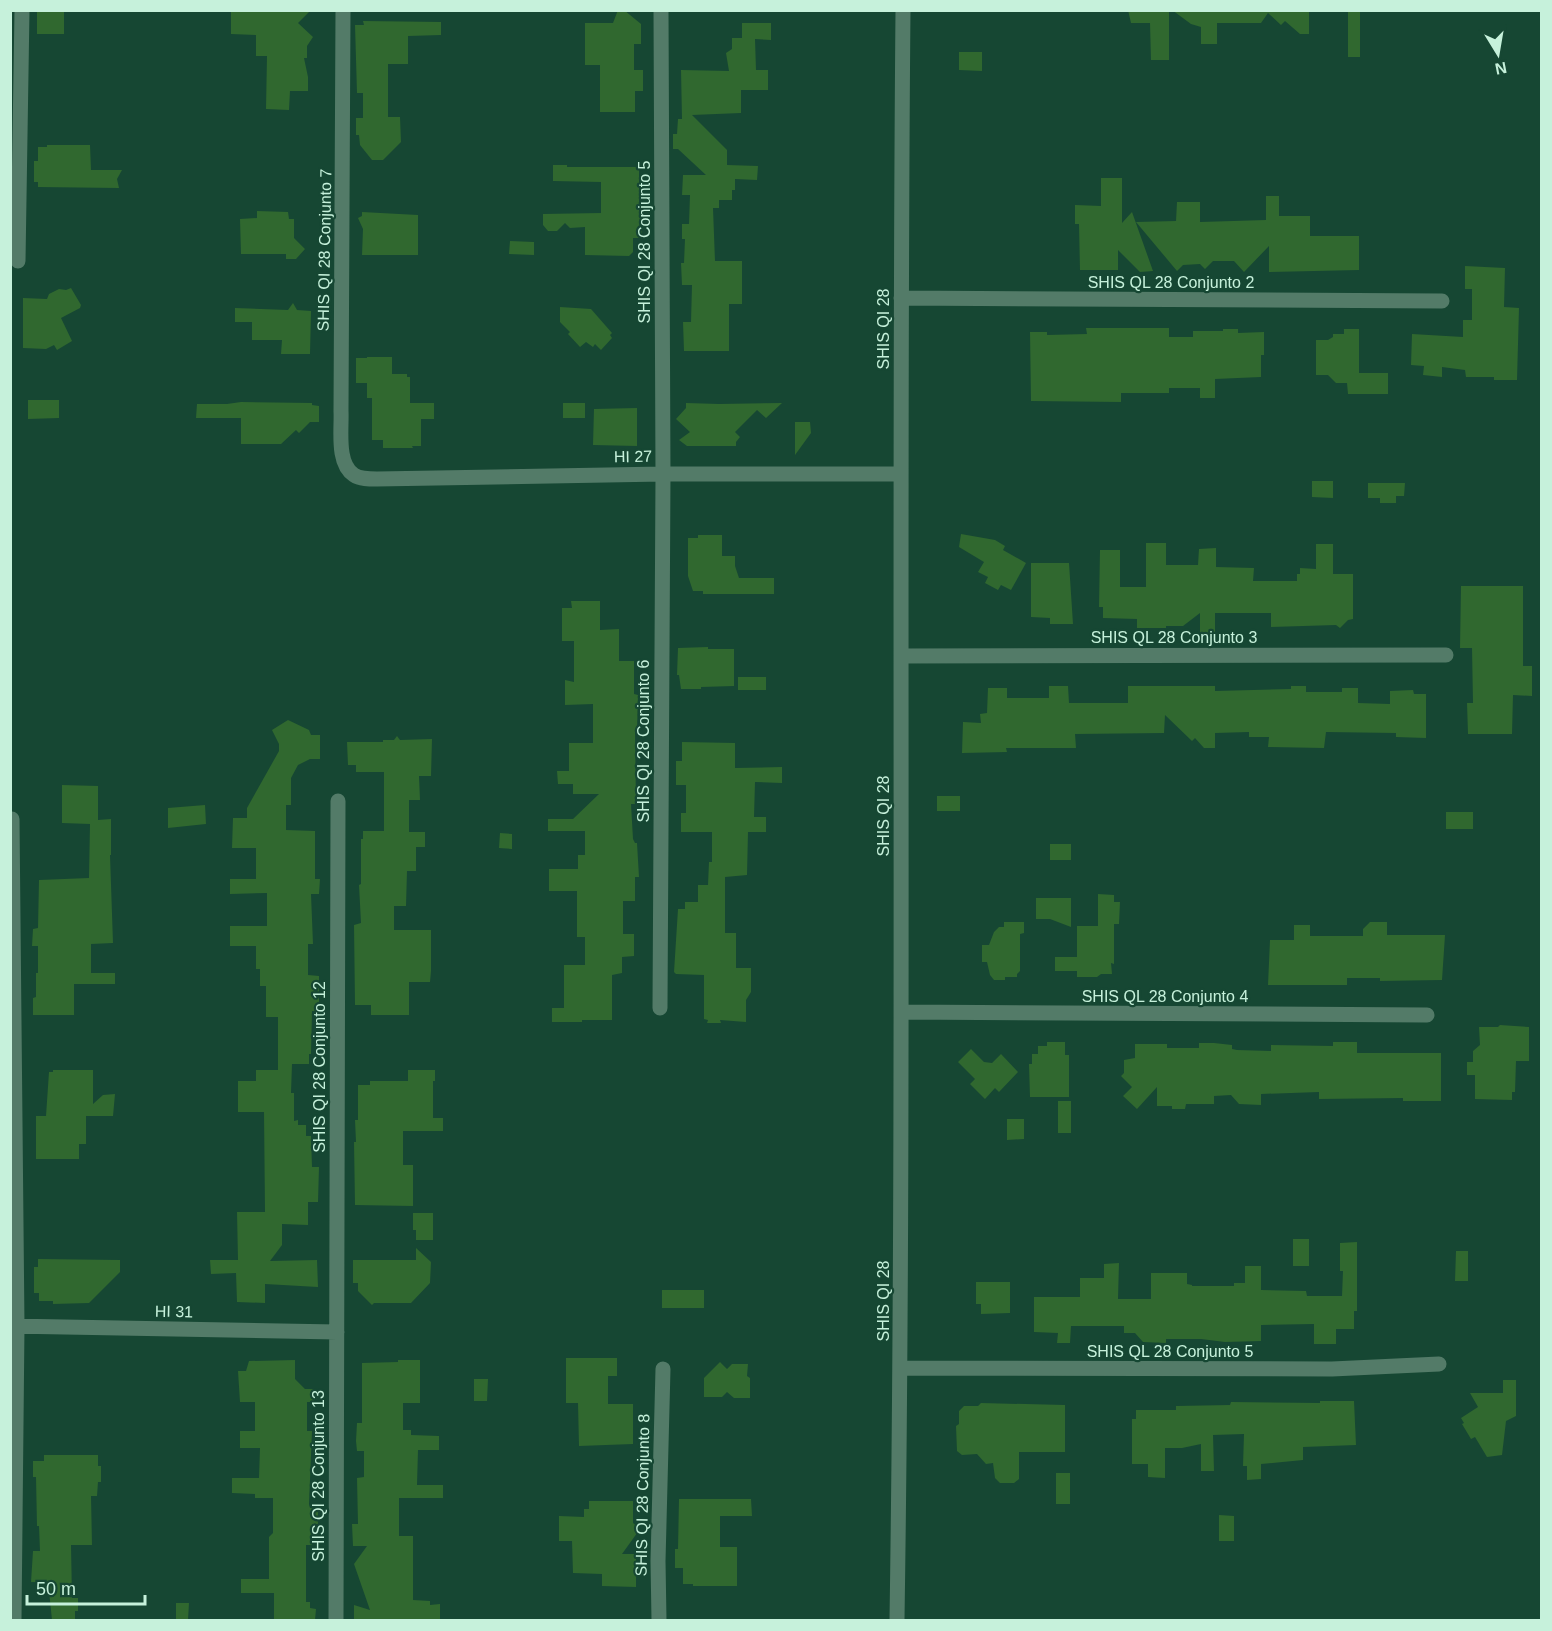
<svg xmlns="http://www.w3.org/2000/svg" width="1552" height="1631" font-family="Arial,sans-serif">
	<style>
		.building { fill: #30682f }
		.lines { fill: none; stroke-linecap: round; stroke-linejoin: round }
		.street { stroke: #537b68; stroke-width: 15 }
		.labels { text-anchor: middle; stroke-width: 4.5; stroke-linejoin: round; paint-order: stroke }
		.street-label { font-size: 16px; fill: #c6f1db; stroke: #164733 }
	</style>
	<rect width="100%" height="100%" fill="#164733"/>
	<path class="building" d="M231,10h80l-13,13 15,14 -6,9v12h-3l4,19v14h-18l-1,19 -23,-1 1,-53h-11v-21l-25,-1z
		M618,10h6l17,14v20h-7v26h9v21h-8v21h-35v-47h-15v-42h28z
		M1128,10h41v50h-18l-1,-37h-19z
		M1172,10h137v24h-9l-15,-13 -4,4 -13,-12 -7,10h-44v21h-16v-17l-10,-3z
		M1348,10h12v47h-12z
		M37,12h27v22h-27z
		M363,21l78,1v13l-33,1v28h-20v53h12l1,25 -18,18h-11l-12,-15 -1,-10h-3v-17h7v-25h-6l-2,-68h9z
		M742,23h29v17l-16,-1 1,31h12v20h-27v23l-49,2 35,35v15l31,1 -1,14 -22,-1v11h-3v10h-13v8h-6l2,53h27v43h-13v47h-45l-1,-29h8l1,-37h-10l-1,-22h3l1,-24h-3v-15h7l1,-29h-8l1,-20h23l-28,-26h-5v-15h4l1,-15h4l-1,-49 48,1 -3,-18 6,-4v-11h10z
		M959,52h23v19l-23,-1z
		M47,145h43l1,25h31l-5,9 2,9 -81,-1v-5h-4v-21h4v-14h9z
		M553,165h14v2h72v47h3v24h-9v14l-4,4 -44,-1v-28l-15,1 -5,-5 -8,8h-9l-5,-6v-11l58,-1v-31l-48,-1z
		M1101,178h21v45l10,-11 21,59 -13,1 -22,-22v20h-38l-1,-46h-4v-19l26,1z
		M1266,196h13v20h31v20h49v34l-90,2v-26l-25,26 -10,-11h-21l-8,8 -5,-5 -17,1 -6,6 -41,-49 40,-1 1,-19h23v20l66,-2z
		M257,211l31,1 1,7h5v19l11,11 -9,10h-10v-5h-45l-1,-35 17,-1z
		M362,212l56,3v40h-56l1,-26 -5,-11 4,-2z
		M510,241l24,1v13l-25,-1z
		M1465,266l40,2 -1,39 15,1 -2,72h-23v-3h-28l-1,-7 -23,-3v10l-19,-2 1,-9 -13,-1 1,-31 51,3v-17h9v-31h-7z
		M71,288l10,17 -1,3 -19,10 11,23 -15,9 -3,-5 -8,4 -23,-1v-50l24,1 2,-5 10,-5 7,1z
		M293,303l4,7 14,1 -1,43h-29l1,-14h-30v-18h-17v-14l53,2z
		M560,307l31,2 21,24 -2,2 2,3 -11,12 -6,-6 -2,3 -7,-5 -6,5 -12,-13 2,-2 -10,-10z
		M1086,328h83v9h24v-6h30v-2h15v4l26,-1v23h-3v22l-46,2v19h-15v-10h-31v5h-48v9l-90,-1 -1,-69h17v3l40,-1z
		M1344,329h15v44h29v21h-40l-1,-11h-11l-8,-8h-12v-35h12l5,-3v-3h11z
		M367,357h25v17h15v3h3v26h24v16h-13v27h-9l1,2h-30v-8h-11v-42h-5v-15h-11v-25h11z
		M28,400h31v18l-31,1z
		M241,402l71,1v2l7,1v16h-9l-11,11 -3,-3 -15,14h-40v-26h-45l1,-14h30z
		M563,403h22v15h-22z
		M686,403l33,1 63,-1 -16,15 -9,-8 -22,22 5,5 -4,5v4h-49l-8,-6 11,-8 -14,-13 10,-11z
		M637,408v38l-44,-1 1,-36z
		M795,422h15l1,11 -16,22z
		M1312,481h21v17l-21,-1z
		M1368,483h37l-1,13h-8v7h-16v-5h-12z
		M961,534l34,6 10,6 -2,4 23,13 -15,27 -10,-5 -3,5 -13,-7 3,-6 -10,-5 6,-10 -25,-15z
		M698,535h24v21h13v10l4,12h35v16h-71v-3h-10l-5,-15v-38h10z
		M1146,543h20v22h32l1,-16 17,-1v19l38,1 -1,13h44v-7h3v-6l16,1v-25h17v30h20v45l-5,1 -8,8 -4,-3 -65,2v-14h-56v21h-15v-21l-17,13h-17v2h-29v-9l-34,-1v-11h-4l1,-57h20v37h26z
		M1031,563h38l4,61h-23v-6l-19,-1z
		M1461,586h62v80h9v30l-19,-1 -1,39h-44l-1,-31h6l-1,-55h-12z
		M571,601h29v29l19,-1v32h15v33l4,1 -1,36h-2l1,73h-5l2,35 2,4h2l2,34h-4v24h-12v33h11v22l-12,1v16l-10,2v45h-30v2h-30v-14h12v-43h21v-28h-8v-46h-28v-22h29v-14h7v-24h-37v-12h25l26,-25h-26v-10h-15l-1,-13h12v-28h24v-39l-28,1v-25l9,2v-41h-12v-33h10z
		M708,647v2h26v37l-33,1v2h-20l-2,-14h-2l1,-27z
		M738,677h28v13h-28z
		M1049,686h19l1,17h59v-17h87v5l76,-2v-3h15v6h36v-4h16v15l32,1v-13l23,-1 1,4h12v44l-30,-1v-4l-70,-1 -2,16 -56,-1 1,-10h-20v-5l-34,1v15h-11l-9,-10 -3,3 -27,-26 -1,18 -89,1 1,14h-70l1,4 -45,1 1,-31 18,1 -1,-9 7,-1 1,-25h19v10h42z
		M288,720l21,10 2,5h9v24h-10l-12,6 -7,13v27h-5v25l29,1v48h5l-1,15h-8l2,50h-5v31l11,1v35h-7l-1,43h-2v10h-17l-1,29h3v28l4,-1v5h8v11h5l1,31h7l-1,35h-10v23l-26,-1v21l-12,16 47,-1 1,27 -53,-3v19l-28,-1 -1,-29 -25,1 -1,-14h28l-1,-48h28l-1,-100h-26v-31h18v-11h22v-53h-12v-31h-6v-17h-4v-23h-26v-20h37v-33l-37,1v-15h26v-31h-24l1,-30h14v-10l32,-57v-7l-7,-14z
		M397,736l3,4 32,-1 -1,37h-12l1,24h-11v32h16v15h-9v24h-9l-1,35h-12v24h37v41l-1,11h-21v33h-38v-10h-16l-1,-80 7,-2 -2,-38 2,-1v-45h2v-8h21v-59h-28v-7h-8l-1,-23h36v-2h11z
		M682,742l53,1v25l47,-1v16l-27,-1 -1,35h12v15h-18l-1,43 -22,2v56h11v35h15v24l-5,8v22l-26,-2 1,3h-14l1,-3 -4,-1v-44l-28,-1 -2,-2 4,-63h7v-7h13v-17h10l1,-23h3v-30h-31v-19h5v-28h-10v-24h6z
		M62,785l36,1v34l13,-1v36h-1l3,88 -22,1v29h24v11h-41v31h-41v-17l3,-1v-24h2v-27h-6l1,-17 5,-1 1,-48 50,-2 1,-54 -28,-1z
		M937,796h23v15h-23z
		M205,805l1,19 -38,4v-20z
		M1446,812h27v17h-27z
		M500,833l12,1v15l-13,-1z
		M1050,844h21v16h-21z
		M1098,894l16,1v7h6l-1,22h-5v40l-3,-1 1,11h-11l-4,3h-20v-6h-22v-14h22v-31h21z
		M1036,898h35v29l-21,-8h-14z
		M1004,922h20v11l-4,1v37l-3,3v3h-12v3h-11l-4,-5 -3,-13h-5v-17h7l5,-13 5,-5h5z
		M1370,922h17v13h58l-3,45 -62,1v-3h-33v7h-79l2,-45h24v-15h16v11h53v-7z
		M1500,1025l29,2v34h-13l-1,31h-3v8l-37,-1v-24h-8v-13h6v-11l7,-6 -1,-18h19z
		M1047,1042h18v13h4v42h-39l-1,-33h3v-10h6v-8h9z
		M1333,1042h24v11h84v48h-38v-3l-84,1v-7l-58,2v11l-22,-1 -8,-9 -17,1v8h-28l-1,5h-13v-3h-15v-19l-20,22 -14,-13 9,-9 -11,-11 3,-3v-13l11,-2v-14h32v4h32v-5h15l18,2v4l5,1 34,1v-6l62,1z
		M971,1049l13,13 8,1 9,-9 17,18 -19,20 -4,-4 -10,11 -15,-15 5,-5 -17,-17z
		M53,1070h40v34l10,-9 12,-1 -2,22h-27v28h-7v15h-43v-43h10l3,-44h4z
		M408,1070h27v11h-2v37h10v13h-40v34h10v41l-58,-1 -1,-63h2l-1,-22h3v-35h12v-4h38z
		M1058,1101h13v32h-13z
		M1007,1119h17v20l-17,1z
		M413,1213h20v27h-17v-10h-3z
		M1293,1239h16v27h-16z
		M1357,1242v69h-3v18h-18v15h-22v-20l-53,1v16l-36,1 -24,-3h-35v4l-23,-1 -8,-9h-11v-7h-53l-1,17h-13l1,-10 -24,-1v-35h46v-19h24v-14l15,-1 -1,36h33v-26h36v11l5,1v1h42v-3h11v-17h16v24l45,1 1,5h35l1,-25h-3v-28z
		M416,1248l15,14 -1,21 -19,20h-37l-2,2 -14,-14v-8h-5v-23h63z
		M1456,1251h12v30h-13z
		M38,1259l82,1v12l-31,31 -36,1v-3h-14v-8h-5v-26h4z
		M976,1282h34v31l-29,1v-10h-5z
		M662,1290h42v18h-42z
		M566,1358h51v18h-9v28h25v40l-54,2 -1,-43h-12z
		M295,1360v19l10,10h9v13h-7v29h5l-3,73 1,4h8v16h-6v21h-6v57h4v6l6,1 -1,11h-41v-27h-33v-14h28v-42l4,-4v-35h-18v-4l-23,-1v-15h27l1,-30h-20v-17h15v-29h-15l-2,-31h8l3,-10z
		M398,1360h22v43h-17v27h8v5l28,1v14h-21l-1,35h26v13h-44v38h14v64l17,1v4l10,-1v16h-86v-15l16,5 -16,-46 13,-18h-14l-1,-22h6l-1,-46 7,-1v-26h-7l-1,-10 1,-18h5v-60l36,-1z
		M720,1362l7,7 5,-5h16l-1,12 3,2v20h-16l-7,-6 -5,5h-18v-19z
		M474,1379h14l-1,22h-13z
		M1503,1380h13v36l-10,5 -4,34 -15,2 -12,-20 -4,2 -9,-15 2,-1 -3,-5 17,-11 -8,-14h33z
		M1320,1401h34l2,44 -53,2v13l-42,4v15l-14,1v-14h-4l1,-32 -31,1 1,36h-13v-27l-19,4h-17v30l-17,-1v-13h-16v-45h4v-9h40v-4l54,-1 1,-3 89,1z
		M981,1403l84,2v47h-46v27l-5,4h-14l-5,-5 -2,-15 -7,1 -9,-10 -15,1 -5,-4 -1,-25 3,-2v-13l5,-5h14z
		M44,1455h54v11h3v16h-3l-1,14h-6l1,49h-21l1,53h6v13h-3v9h-23l-3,-29 -10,-1 -1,-8h-7l2,-31h7l-1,-25h-2l-1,-49h-3v-16h11z
		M1056,1473h14v31h-14z
		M679,1499h72l1,17h-32v31h17v39h-44v-2h-10v-16h-8v-19h3z
		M589,1501h44v22l7,6 -18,25h14v33l-34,-1v-12l-29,-1 -1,-32h-13v-25l25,1v-8h5z
		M1219,1515l15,1v25h-15z
		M176,1603h13l-1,17h-12z"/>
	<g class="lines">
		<path class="street" d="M343,10l-2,401c1,18 -5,52 13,64 6,4 15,4 23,4l286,-5h237
			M18,261l4,-251
			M901,298l541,3
			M901,656l545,-1
			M12,819l5,507 -3,294
			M660,1008l3,-534 -2,-464
			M902,1012l525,3
			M10,1326l327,6
			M901,1368l431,1 107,-5
			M336,1620l2,-819
			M659,1620l-1,-59 5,-192
			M897,1620c8,-536 1,-1073 6,-1610"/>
	</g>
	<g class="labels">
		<g class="street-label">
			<text transform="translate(644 242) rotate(-90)" y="6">SHIS QI 28 Conjunto 5</text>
			<text transform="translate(324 250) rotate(-89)" y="6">SHIS QI 28 Conjunto 7</text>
			<text x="1171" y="288">SHIS QL 28 Conjunto 2</text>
			<text transform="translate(883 329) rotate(-90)" y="6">SHIS QI 28</text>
			<text transform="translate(633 456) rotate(-1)" y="6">HI 27</text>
			<text x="1174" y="643">SHIS QL 28 Conjunto 3</text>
			<text transform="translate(643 741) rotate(-90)" y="6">SHIS QI 28 Conjunto 6</text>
			<text transform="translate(883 816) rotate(-90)" y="6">SHIS QI 28</text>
			<text x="1165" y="1002">SHIS QL 28 Conjunto 4</text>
			<text transform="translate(319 1067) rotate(-90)" y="6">SHIS QI 28 Conjunto 12</text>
			<text transform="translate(883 1301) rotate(-90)" y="6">SHIS QI 28</text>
			<text transform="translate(174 1311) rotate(1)" y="6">HI 31</text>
			<text x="1170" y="1357">SHIS QL 28 Conjunto 5</text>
			<text transform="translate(318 1476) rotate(-90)" y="6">SHIS QI 28 Conjunto 13</text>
			<text transform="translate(642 1495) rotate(-89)" y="6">SHIS QI 28 Conjunto 8</text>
		</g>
	</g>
	<rect width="1552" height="1631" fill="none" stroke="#c6f1db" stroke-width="24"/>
	<g transform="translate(1498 54) rotate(169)" stroke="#164733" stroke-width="4.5" paint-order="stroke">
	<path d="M0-4.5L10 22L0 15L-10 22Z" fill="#c6f1db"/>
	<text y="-9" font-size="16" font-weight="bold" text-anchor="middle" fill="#c6f1db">N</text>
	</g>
	<path d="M27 1595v9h118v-9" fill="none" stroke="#c6f1db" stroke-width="3"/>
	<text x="36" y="1595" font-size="18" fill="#c6f1db" stroke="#164733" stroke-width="4.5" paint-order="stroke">50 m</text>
</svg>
